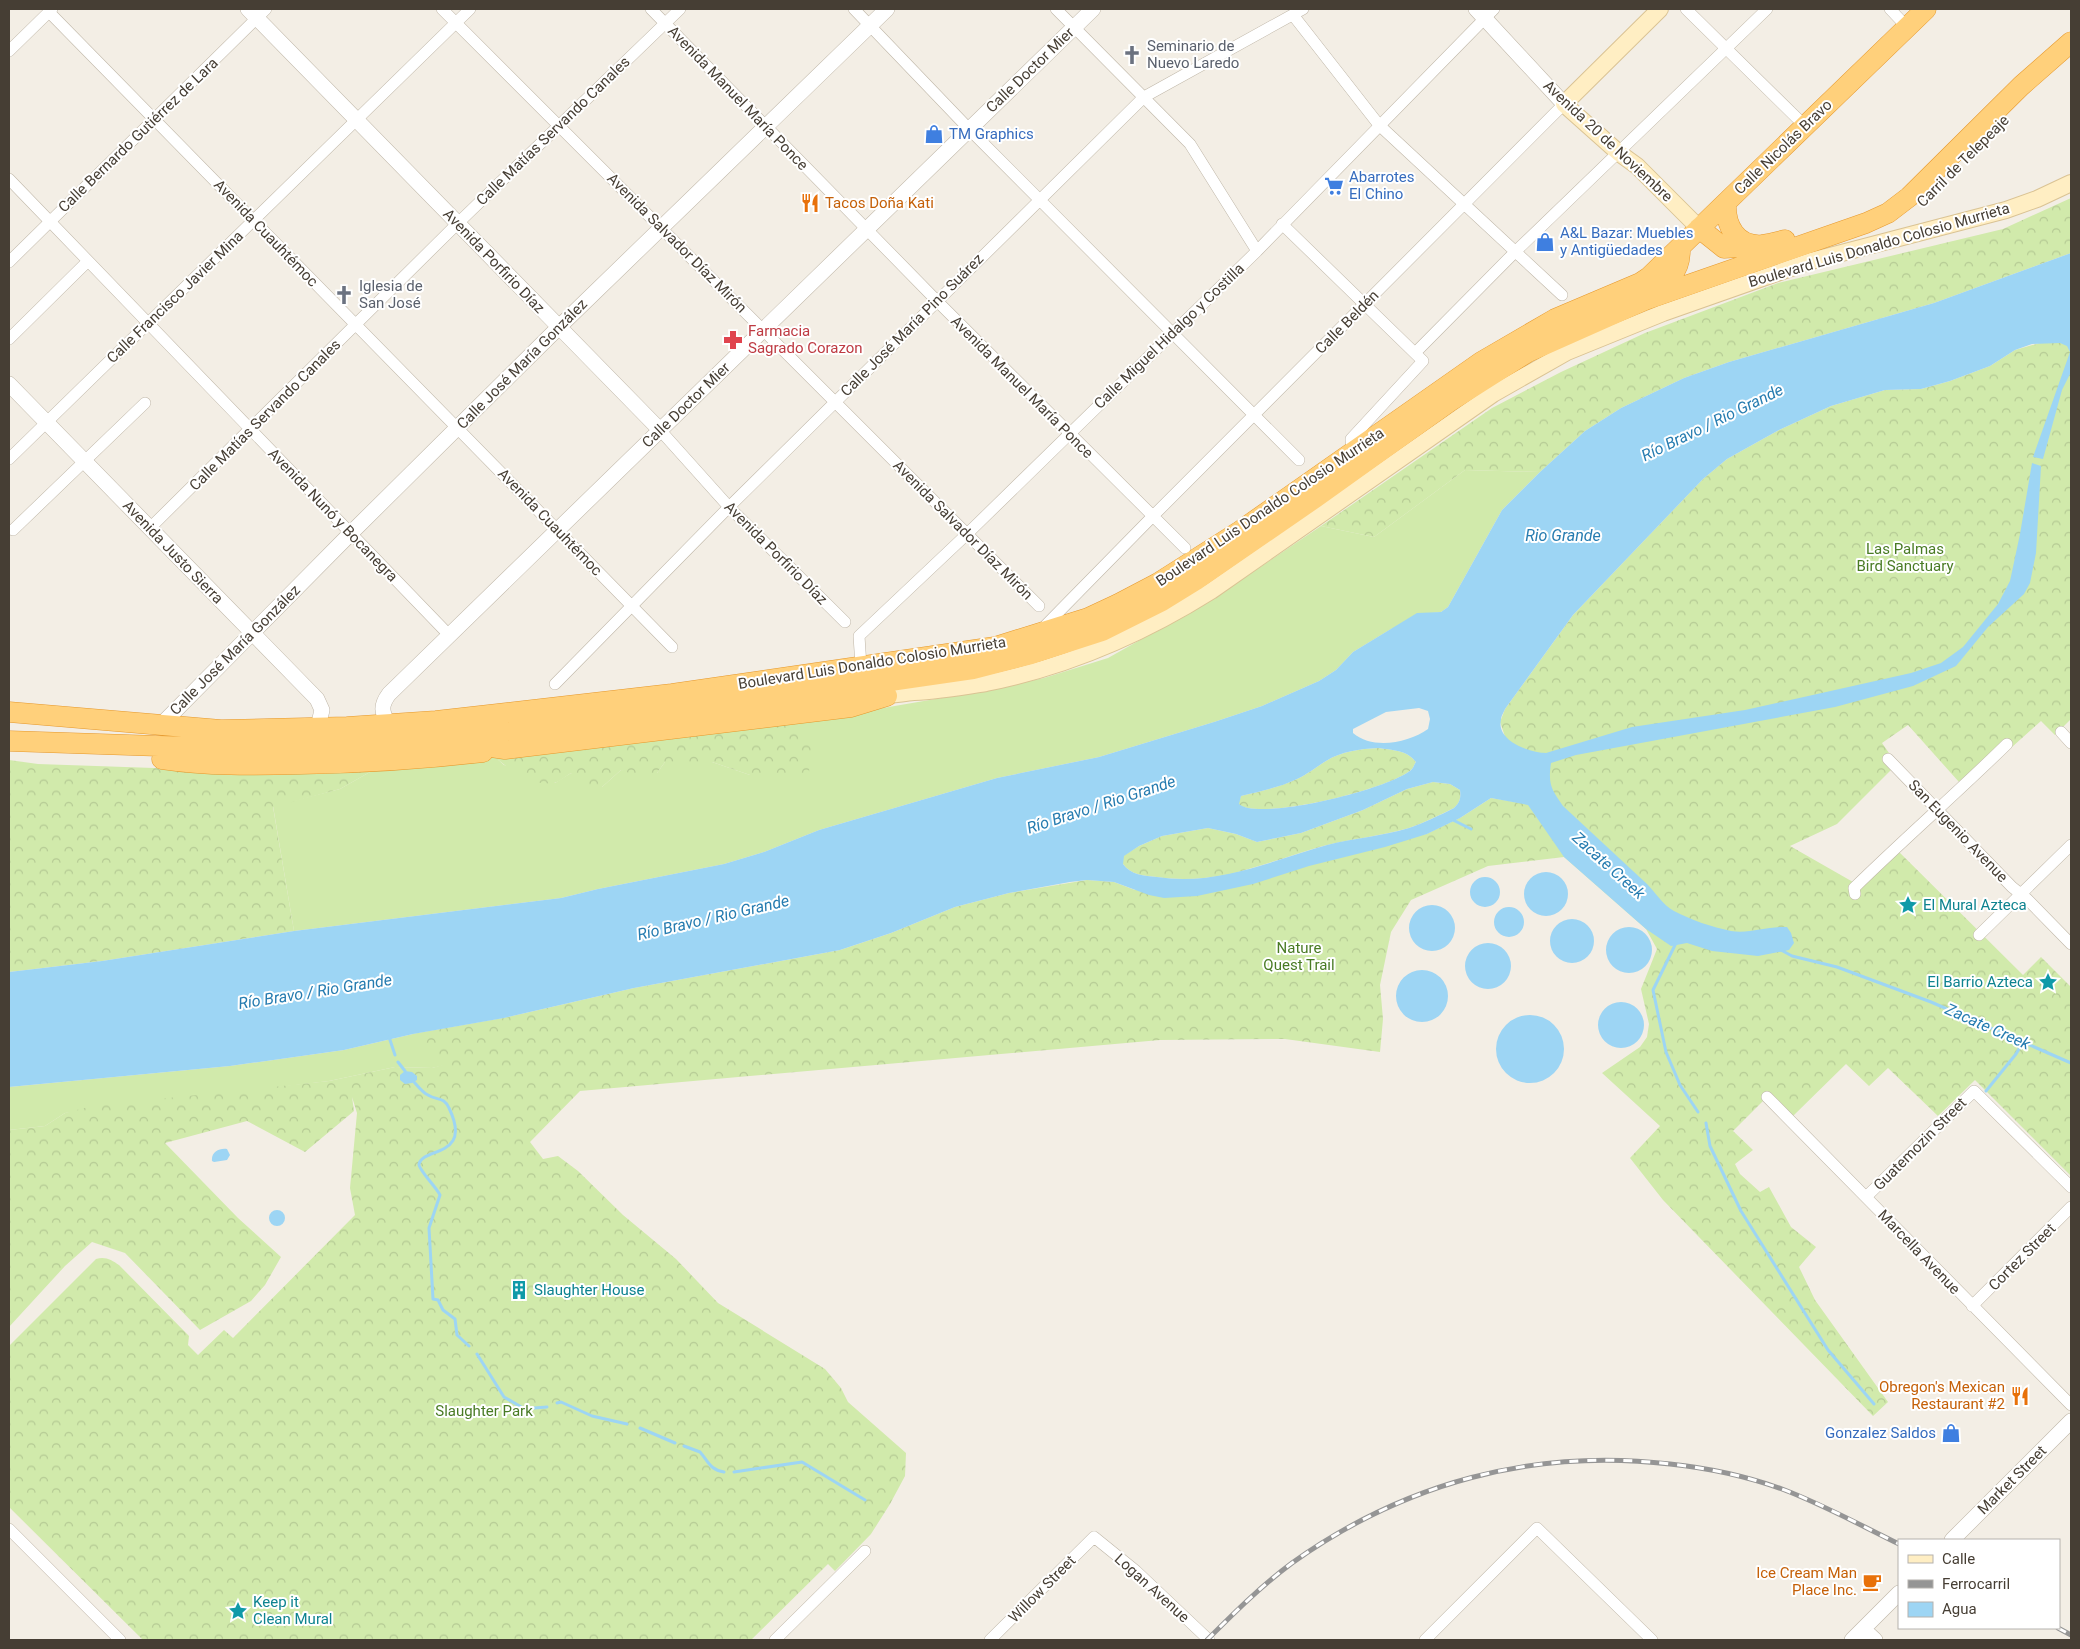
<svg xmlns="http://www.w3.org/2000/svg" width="2080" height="1649" font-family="Roboto,sans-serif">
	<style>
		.grass { fill: #d1eaab }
		.forest { fill: url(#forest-crowns) }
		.water { fill: #9dd5f4; fill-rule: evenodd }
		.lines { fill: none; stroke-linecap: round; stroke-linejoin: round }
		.stream { stroke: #9dd5f4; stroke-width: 3 }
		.minor-casing { stroke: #bfb6a7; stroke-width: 12 }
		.tertiary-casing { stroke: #bfb6a7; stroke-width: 16 }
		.secondary-casing { stroke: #dac394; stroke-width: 18 }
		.trunk-casing { stroke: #e6982c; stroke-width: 21 }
		.minor { stroke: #fff; stroke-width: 11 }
		.tertiary { stroke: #fff; stroke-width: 15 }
		.secondary { stroke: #ffeec3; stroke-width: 16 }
		.trunk { stroke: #ffd07b; stroke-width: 20 }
		.rail-casing { stroke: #959595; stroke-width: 5 }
		.rail { stroke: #fff; stroke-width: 3; stroke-dasharray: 9; stroke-linecap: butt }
		.labels { text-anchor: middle; stroke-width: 4; stroke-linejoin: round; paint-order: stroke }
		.worship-label { font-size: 15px; fill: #5b616d; stroke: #fff; text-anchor: start }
		.street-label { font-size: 15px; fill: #463e34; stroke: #fff }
		.shop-label { font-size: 15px; fill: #366cbe; stroke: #fff; text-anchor: start }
		.food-label { font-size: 15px; fill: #c56008; stroke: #fff; text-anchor: end }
		.health-label { font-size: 15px; fill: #be3a42; stroke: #fff; text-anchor: start }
		.park-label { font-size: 15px; fill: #497b24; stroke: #fff }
		.culture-label { font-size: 15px; fill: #0d838f; stroke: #fff; text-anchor: start }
		.water-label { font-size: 16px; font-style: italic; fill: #267cb0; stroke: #fff }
	</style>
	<defs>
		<pattern id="forest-crowns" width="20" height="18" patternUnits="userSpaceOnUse" patternTransform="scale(1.25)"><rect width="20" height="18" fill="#d1eaab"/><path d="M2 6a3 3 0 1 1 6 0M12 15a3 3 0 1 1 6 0" fill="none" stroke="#b5ca94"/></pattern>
	</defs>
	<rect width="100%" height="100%" fill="#f3eee5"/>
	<path class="grass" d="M1465,470l75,2 -38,38 -54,97 -7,5 -9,1 -41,16 -38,23 -17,18 -17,11 -57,25 -48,16 -115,35 -102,21 -178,52 -55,22 -40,12 -126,25 -37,9 -267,33 -21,-125 67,-17 37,-21 117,-12 10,9 51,18 16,-10 31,14 19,-17 36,3 8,-11h47l38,13 46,-52 180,-31 68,-14 64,-20 105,-59 108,-73 53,11z
		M1460,818l80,5 -1108,245 -37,-1 -66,14 -264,32 -20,13 -36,4v-43l221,-21 114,-16 69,-16 91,-16 923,-184z"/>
	<path class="forest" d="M2071,198v55l-137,50 -205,59 -45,16 -63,30 -36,23 -45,41 -75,-2 -91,67 -53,-11 171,-118 69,-36 84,-39 133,-50 225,-54z
		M2071,334v385l-16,16 -14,-14 -29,26 -7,-6 -46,41 -51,-57 -26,18 7,10 -6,7 9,9 -55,55 -47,22 63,36 39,-37 131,130 18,-18 30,30v189l-96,-96 -37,36 -50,-48 -19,18 -23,-22 -53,52 -22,-23 -38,38 20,19 -18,14 5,10 20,18 9,-5 22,40 25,20 -17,20 16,33 73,102 -15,14 -210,-216 -33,-42 30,-32 -58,-53 38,-26 7,-10 2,-13 -8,-35 16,-40 -11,-20 -82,-72 -76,9 -77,34 -20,32 -11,53 3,34 -3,33 -95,-13 -125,1 -580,51 -50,51 13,17 15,-3 20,15 45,44 53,44 42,44 107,66 16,19 7,14 58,51 -1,23 -15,28 -19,30 -36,37 -7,-7 -77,76h-608l-134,-133v-161l87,-87c9,-3 16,1 23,6l70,71 -1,9 10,10 26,-25 9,8 122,-123 -5,-27 7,-75 -5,-16 2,14 -49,41 -58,-31 -82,22 73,75 43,39 -16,28 -14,16 -51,29 -75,-77 -33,-11 -27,24 -56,61v-197l36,-4 20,-13 27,-7 237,-25 66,-14 37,1 14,-4 -33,-30 91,-16 130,-30 206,-38 51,-17 64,-26 54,-14 78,-13 27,2 21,8 118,-6 56,-18 76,-19 42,-13 33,-16 31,-20 37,6 -28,-82 5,-13 68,-94 130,-136 24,-20 52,-29 52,-24 54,-16 36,-1 29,-8 40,-15 25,-16z
		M796,723l15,25 -2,25 -59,2 -38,-13h-47l-8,11 -15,5 -21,-8 -19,17 -14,2 -17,-16c-5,3 -12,9 -17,10 -21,4 -46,-14 -60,-27z
		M1378,748c14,2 29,2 38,14 -2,2 -2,5 -4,7 -18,19 -153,53 -174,35l3,-8c19,-5 37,-8 56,-17 11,-5 19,-12 29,-18 16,-10 34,-12 52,-13z
		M9,760l29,4 174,6 165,-2 -37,21 -67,18 21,124 -192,30 -93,11z
		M1433,782l17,2 10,6c1,8 0,12 -6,18 -15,7 -30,15 -45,20 -28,8 -58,11 -86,18 -57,16 -105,40 -166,31 -13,-1 -26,-2 -34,-13v-8l16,-10 23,-10 46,-8 28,6 21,8 44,-9 62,-23 44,-21z"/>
	<path class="water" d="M2071,253v119l-9,18 -19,69 -10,-2 37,-105 -3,-6 -7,-3 -28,1 -17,6 -25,16 -40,15 -29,8 -36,1 -54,16 -52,24 -52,29 -24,20 -130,136 -68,94c-1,3 -4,7 -4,11 -5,21 29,33 45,33l86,-26 113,-17 166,-37 30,-10 22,-16 35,-43 12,-23 10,-47 12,-71 9,3 -5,87 -6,30 -6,11 -36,33 -32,39 -43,20 -78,21 -259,48 -25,8c-3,21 0,26 12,43 28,26 56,52 84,78 8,8 16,21 27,27 17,9 38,16 57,20 19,3 36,-5 56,-4l4,6 3,10 -5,7 -31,6 -46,-5 -25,-8 -16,3 -25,-17 -82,-72 -36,-52 -37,-7 -31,20 -33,16 -42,13 -76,19 -56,18 -56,12 -33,2 -15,-3 -35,-13 -27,-2 -17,2 -61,11 -54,14 -64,26 -51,17 -206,38 -130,30 -91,16 -69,16 -114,16 -221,21v-115l93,-11 192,-30 267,-33 37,-9 126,-25 40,-12 55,-22 178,-52 102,-21 115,-35 48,-16 57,-25 17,-11 17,-18 64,-39 24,-1 7,-5 54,-97 38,-38 45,-41 36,-23 63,-30 45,-16 205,-59zM1419,708l9,3 2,8 -2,10c-20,14 -55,21 -75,4v-4l33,-17zM1378,748c14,2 29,2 38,14 -2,2 -2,5 -4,7 -18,19 -153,53 -173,35l2,-8c20,-5 37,-8 56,-17 11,-5 19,-12 29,-18 16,-10 34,-12 52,-13zM1433,782l17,2 10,6c1,8 0,12 -6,18 -14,7 -30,15 -45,20 -26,8 -55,10 -82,17 -57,16 -109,41 -170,32 -13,-1 -26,-2 -34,-13l1,-8 15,-10 23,-10 46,-8 28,6 21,8 44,-9 62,-23 44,-21z
		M1524 894a22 22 0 1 1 44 0a22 22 0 1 1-44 0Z
		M1470 892a15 15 0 1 1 30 0a15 15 0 1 1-30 0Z
		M1409 928a23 23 0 1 1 46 0a23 23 0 1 1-46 0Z
		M1494 922a15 15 0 1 1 30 0a15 15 0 1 1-30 0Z
		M1550 941a22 22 0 1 1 44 0a22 22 0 1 1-44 0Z
		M1606 950a23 23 0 1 1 46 0a23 23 0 1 1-46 0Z
		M1465 966a23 23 0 1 1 46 0a23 23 0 1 1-46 0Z
		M1396 996a26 26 0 1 1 52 0a26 26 0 1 1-52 0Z
		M1598 1025a23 23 0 1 1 46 0a23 23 0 1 1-46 0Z
		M1496 1049a34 34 0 1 1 68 0a34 34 0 1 1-68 0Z
		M405,1071l7,1 5,4v4l-5,3 -7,1 -5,-4v-5z
		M227,1149l3,6 -3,5 -13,2 -2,-1c-1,-9 7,-13 15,-12z
		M269 1218a8 8 0 1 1 16 0a8 8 0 1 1-16 0Z"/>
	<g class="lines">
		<path class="stream" d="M1451,819l20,10
			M1676,943l-23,47 13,62 14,33 18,27
			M1781,950l11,6 45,11 94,35 140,61
			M389,1037l6,18
			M398,1062l7,9
			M414,1082c4,4 8,10 14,13 9,6 16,1 21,13 24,50 -26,39 -30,56 -1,5 18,24 21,31l-11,33 4,71 5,1 5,10 12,9 2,16 12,11
			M1986,1091l30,-37 7,-12
			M1706,1123l4,23 31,65 87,139 46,54
			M477,1354l27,43 19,11
			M557,1403l4,-1 31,14 35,8
			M534,1408l13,-1
			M640,1428l35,15
			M684,1446l16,6c8,9 10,18 24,20
			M734,1472l68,-10 63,38"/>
		<g class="minor-casing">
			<path id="minor" d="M442,9l597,597
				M651,9l286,292 248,247
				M854,9l115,120 330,331
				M1056,9l134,135 67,107
				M1686,9l119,117
				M1890,9l17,18
				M49,12l623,635
				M1293,15l86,110 183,170
				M9,51l43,-42
				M9,179l440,456
				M1282,224l141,137 -72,78 1,13
				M9,262l257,-253
				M9,339l79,-78
				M1415,353l101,-102 251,-242
				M660,430l69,77 116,115
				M9,459l461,-450
				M150,528l307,-304 223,-215
				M13,530l132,-127
				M1042,629l110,-112 412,-413
				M861,666l-2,-30 107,-101 291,-284 237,-242
				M555,684l174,-177 415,-410 159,-88
				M2061,732l10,11
				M1888,759l124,128 15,12 44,45
				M1855,894l-1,-6c50,-49 103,-95 153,-144
				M1979,935l92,-90
				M1767,1097l304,308
				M1866,1197l108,-106 97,96
				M1972,1306l99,-99
				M9,1529l111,111
				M775,1640l90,-89
				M990,1640l104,-103 42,34 73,69
				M1425,1640l112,-112 115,112"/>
		</g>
		<g class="tertiary-casing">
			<path id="tertiary" d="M248,9l412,421
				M1476,9l88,95
				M9,384l308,315 5,11 -4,17
				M388,724c-6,-12 -8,-18 1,-30l704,-685
				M161,725l190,-192 208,-206 328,-318
				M1952,1540l119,-119
				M1863,1629l12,11
				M1852,1640l47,-47"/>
		</g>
		<g class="secondary-casing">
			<path id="secondary" d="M1660,9l-96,95 55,49 18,13 62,62
				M876,694c13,3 24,-1 38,-2 24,-1 47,-5 72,-9 81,-16 155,-48 225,-92l282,-197 74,-42 96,-39 148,-52 195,-51 31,-11 34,-16"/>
		</g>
		<g class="trunk-casing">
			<path id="trunk" d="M1726,203c-1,22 10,44 36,42 7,-1 15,-3 23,-5
				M1699,228l25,20 31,-2
				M1647,289c22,-10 34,-15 33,-42
				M9,712l212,18 126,-3 89,-6 236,-27 323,-47 93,-29 30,-14 40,-21 82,-52 241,-169 74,-43 85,-36 9,-6 277,-268
				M9,741l210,7 127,-2 89,-7 310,-37 228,-33 58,-15 71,-23 60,-30 34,-21 119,-82 134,-96 79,-50 117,-52 221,-77 22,-10 21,-16 112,-111 50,-44
				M464,743l41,6 346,-42 36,-11
				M162,759c46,7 92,6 138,5 61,-1 122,-5 183,-12"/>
		</g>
		<use href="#minor" class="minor"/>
		<use href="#tertiary" class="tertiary"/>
		<use href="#secondary" class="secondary"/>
		<use href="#trunk" class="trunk"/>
		<g class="rail-casing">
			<path id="rail" d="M2058,1628l13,7
				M1207,1640c27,-27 54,-54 85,-77 112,-80 241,-115 378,-99 38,4 76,12 112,25 40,15 78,36 117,55"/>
		</g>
		<use href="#rail" class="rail"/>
	</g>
	<defs>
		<g id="church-bare" transform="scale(1.5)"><path d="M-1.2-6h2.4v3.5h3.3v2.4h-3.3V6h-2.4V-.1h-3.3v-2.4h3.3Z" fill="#6b7280" stroke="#fff" stroke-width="2.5" paint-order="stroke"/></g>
		<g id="shop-bare" transform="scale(1.5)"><path d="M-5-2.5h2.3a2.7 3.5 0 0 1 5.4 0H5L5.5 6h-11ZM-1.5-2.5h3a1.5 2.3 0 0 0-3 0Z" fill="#3f7fe0" stroke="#fff" stroke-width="2.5" paint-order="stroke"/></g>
		<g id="supermarket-bare" transform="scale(1.5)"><path d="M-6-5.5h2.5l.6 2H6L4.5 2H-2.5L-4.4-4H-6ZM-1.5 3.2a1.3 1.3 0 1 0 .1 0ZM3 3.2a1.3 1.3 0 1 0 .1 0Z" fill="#3f7fe0" stroke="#fff" stroke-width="2.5" paint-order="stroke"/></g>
		<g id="restaurant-bare" transform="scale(1.5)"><path d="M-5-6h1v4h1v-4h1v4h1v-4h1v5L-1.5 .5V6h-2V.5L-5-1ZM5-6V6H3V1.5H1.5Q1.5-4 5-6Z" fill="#e8710a" stroke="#fff" stroke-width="2.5" paint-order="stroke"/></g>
		<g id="pharmacy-bare" transform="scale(1.5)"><path d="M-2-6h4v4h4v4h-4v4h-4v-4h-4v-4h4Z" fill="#e0444e" stroke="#fff" stroke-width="2.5" paint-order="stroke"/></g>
		<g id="sight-bare" transform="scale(1.5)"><path d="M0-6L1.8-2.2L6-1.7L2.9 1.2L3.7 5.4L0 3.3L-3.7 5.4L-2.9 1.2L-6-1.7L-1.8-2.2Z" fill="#0f9aa8" stroke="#fff" stroke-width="2.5" paint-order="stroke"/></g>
		<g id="building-bare" transform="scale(1.5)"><path d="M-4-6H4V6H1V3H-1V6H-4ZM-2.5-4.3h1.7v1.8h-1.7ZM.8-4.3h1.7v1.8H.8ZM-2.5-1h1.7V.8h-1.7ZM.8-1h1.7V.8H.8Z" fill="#0f9aa8" stroke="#fff" stroke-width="2.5" paint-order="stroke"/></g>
		<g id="cafe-bare" transform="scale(1.5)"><path d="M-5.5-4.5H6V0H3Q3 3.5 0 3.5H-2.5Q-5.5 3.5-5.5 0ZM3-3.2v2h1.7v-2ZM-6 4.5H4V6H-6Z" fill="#e8710a" stroke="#fff" stroke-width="2.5" paint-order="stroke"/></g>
	</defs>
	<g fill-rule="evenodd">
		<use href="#church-bare" x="1132" y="55"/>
		<use href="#shop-bare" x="934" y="134"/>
		<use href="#supermarket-bare" x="1334" y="186"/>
		<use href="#restaurant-bare" x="810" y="203"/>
		<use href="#shop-bare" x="1545" y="242"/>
		<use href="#church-bare" x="344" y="295"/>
		<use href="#pharmacy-bare" x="733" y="340"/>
		<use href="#sight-bare" x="1908" y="905"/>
		<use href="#sight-bare" x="2048" y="982"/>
		<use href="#building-bare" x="519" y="1290"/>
		<use href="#restaurant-bare" x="2020" y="1396"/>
		<use href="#shop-bare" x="1951" y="1433"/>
		<use href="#cafe-bare" x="1872" y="1582"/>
		<use href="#sight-bare" x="238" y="1611"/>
	</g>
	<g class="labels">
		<g class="worship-label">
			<text x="1147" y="51">Seminario de<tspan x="1147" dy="17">Nuevo Laredo</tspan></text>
			<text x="359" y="291">Iglesia de<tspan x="359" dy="17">San José</tspan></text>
		</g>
		<g class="street-label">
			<text transform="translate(1030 70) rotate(-44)" y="5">Calle Doctor Mier</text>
			<text transform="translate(738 98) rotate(46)" y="5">Avenida Manuel María Ponce</text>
			<text transform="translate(553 131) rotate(-44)" y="5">Calle Matías Servando Canales</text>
			<text transform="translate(138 135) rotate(-44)" y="5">Calle Bernardo Gutiérrez de Lara</text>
			<text transform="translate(1608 141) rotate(43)" y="5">Avenida 20 de Noviembre</text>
			<text transform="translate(1783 147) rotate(-44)" y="5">Calle Nicolás Bravo</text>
			<text transform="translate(1963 161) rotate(-45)" y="5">Carril de Telepeaje</text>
			<text transform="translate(266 233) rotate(46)" y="5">Avenida Cuauhtémoc</text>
			<text transform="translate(677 243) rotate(45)" y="5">Avenida Salvador Díaz Mirón</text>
			<text transform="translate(1879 245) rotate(-16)" y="5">Boulevard Luis Donaldo Colosio Murrieta</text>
			<text transform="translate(494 261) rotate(46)" y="5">Avenida Porfirio Díaz</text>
			<text transform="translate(175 297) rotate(-44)" y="5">Calle Francisco Javier Mina</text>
			<text transform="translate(1347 322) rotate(-45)" y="5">Calle Beldén</text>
			<text transform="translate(912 325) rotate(-45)" y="5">Calle José María Pino Suárez</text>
			<text transform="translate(1169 336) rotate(-44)" y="5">Calle Miguel Hidalgo y Costilla</text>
			<text transform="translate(522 364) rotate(-45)" y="5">Calle José María González</text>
			<text transform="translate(1022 387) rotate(45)" y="5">Avenida Manuel María Ponce</text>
			<text transform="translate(686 405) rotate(-44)" y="5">Calle Doctor Mier</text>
			<text transform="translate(265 415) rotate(-45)" y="5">Calle Matías Servando Canales</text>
			<text transform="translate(1270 507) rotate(-34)" y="5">Boulevard Luis Donaldo Colosio Murrieta</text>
			<text transform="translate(333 515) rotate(46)" y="5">Avenida Nunó y Bocanegra</text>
			<text transform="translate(550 522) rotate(46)" y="5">Avenida Cuauhtémoc</text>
			<text transform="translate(963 530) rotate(45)" y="5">Avenida Salvador Díaz Mirón</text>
			<text transform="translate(173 552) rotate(46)" y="5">Avenida Justo Sierra</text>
			<text transform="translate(776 553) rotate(45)" y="5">Avenida Porfirio Díaz</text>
			<text transform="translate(235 650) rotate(-45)" y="5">Calle José María González</text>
			<text transform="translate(872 663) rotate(-9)" y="5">Boulevard Luis Donaldo Colosio Murrieta</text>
			<text transform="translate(1958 831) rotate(46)" y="5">San Eugenio Avenue</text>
			<text transform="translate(1920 1144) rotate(-45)" y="5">Guatemozin Street</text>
			<text transform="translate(1919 1252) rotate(46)" y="5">Marcella Avenue</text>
			<text transform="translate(2022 1257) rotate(-45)" y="5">Cortez Street</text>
			<text transform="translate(2012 1480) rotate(-45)" y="5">Market Street</text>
			<text transform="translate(1152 1588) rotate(42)" y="5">Logan Avenue</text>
			<text transform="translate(1042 1589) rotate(-45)" y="5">Willow Street</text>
		</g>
		<g class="shop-label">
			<text x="949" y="139">TM Graphics</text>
			<text x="1349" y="182">Abarrotes<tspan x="1349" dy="17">El Chino</tspan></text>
			<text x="1560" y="238">A&amp;L Bazar: Muebles<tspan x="1560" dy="17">y Antigüedades</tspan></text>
			<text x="1936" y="1438" text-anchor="end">Gonzalez Saldos</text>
		</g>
		<g class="food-label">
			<text x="825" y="208" text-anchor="start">Tacos Doña Kati</text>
			<text x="2005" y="1392">Obregon's Mexican<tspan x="2005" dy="17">Restaurant #2</tspan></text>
			<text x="1857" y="1578">Ice Cream Man<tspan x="1857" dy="17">Place Inc.</tspan></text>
		</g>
		<g class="health-label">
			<text x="748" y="336">Farmacia<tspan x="748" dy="17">Sagrado Corazon</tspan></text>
		</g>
		<g class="park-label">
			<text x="1905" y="554">Las Palmas<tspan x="1905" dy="17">Bird Sanctuary</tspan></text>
			<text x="1299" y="953">Nature<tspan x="1299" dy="17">Quest Trail</tspan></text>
			<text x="484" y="1416">Slaughter Park</text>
		</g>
		<g class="culture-label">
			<text x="1923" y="910">El Mural Azteca</text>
			<text x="2033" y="987" text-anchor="end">El Barrio Azteca</text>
			<text x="534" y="1295">Slaughter House</text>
			<text x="253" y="1607">Keep it<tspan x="253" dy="17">Clean Mural</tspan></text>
		</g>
		<g class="water-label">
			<text transform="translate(1712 422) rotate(-26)" y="6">Río Bravo / Rio Grande</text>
			<text x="1563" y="541">Rio Grande</text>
			<text transform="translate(1101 804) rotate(-18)" y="6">Río Bravo / Rio Grande</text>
			<text transform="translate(1609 865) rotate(42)" y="6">Zacate Creek</text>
			<text transform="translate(713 917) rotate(-13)" y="6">Río Bravo / Rio Grande</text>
			<text transform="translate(315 991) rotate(-9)" y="6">Río Bravo / Rio Grande</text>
			<text transform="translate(1988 1026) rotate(24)" y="6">Zacate Creek</text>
		</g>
	</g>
	<rect width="2080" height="1649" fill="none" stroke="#463e34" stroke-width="20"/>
	<rect x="1898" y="1539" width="162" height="90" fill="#ffffff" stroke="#b5b2ae"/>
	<rect x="1908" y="1555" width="25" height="8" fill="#ffeec3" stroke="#b5b2ae"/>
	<text x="1942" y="1564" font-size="15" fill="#463e34">Calle</text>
	<rect x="1908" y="1580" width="25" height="8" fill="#959595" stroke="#b5b2ae"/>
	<text x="1942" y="1589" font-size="15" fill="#463e34">Ferrocarril</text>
	<rect x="1908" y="1602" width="25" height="15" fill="#9dd5f4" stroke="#b5b2ae"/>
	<text x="1942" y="1614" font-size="15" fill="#463e34">Agua</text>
</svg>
